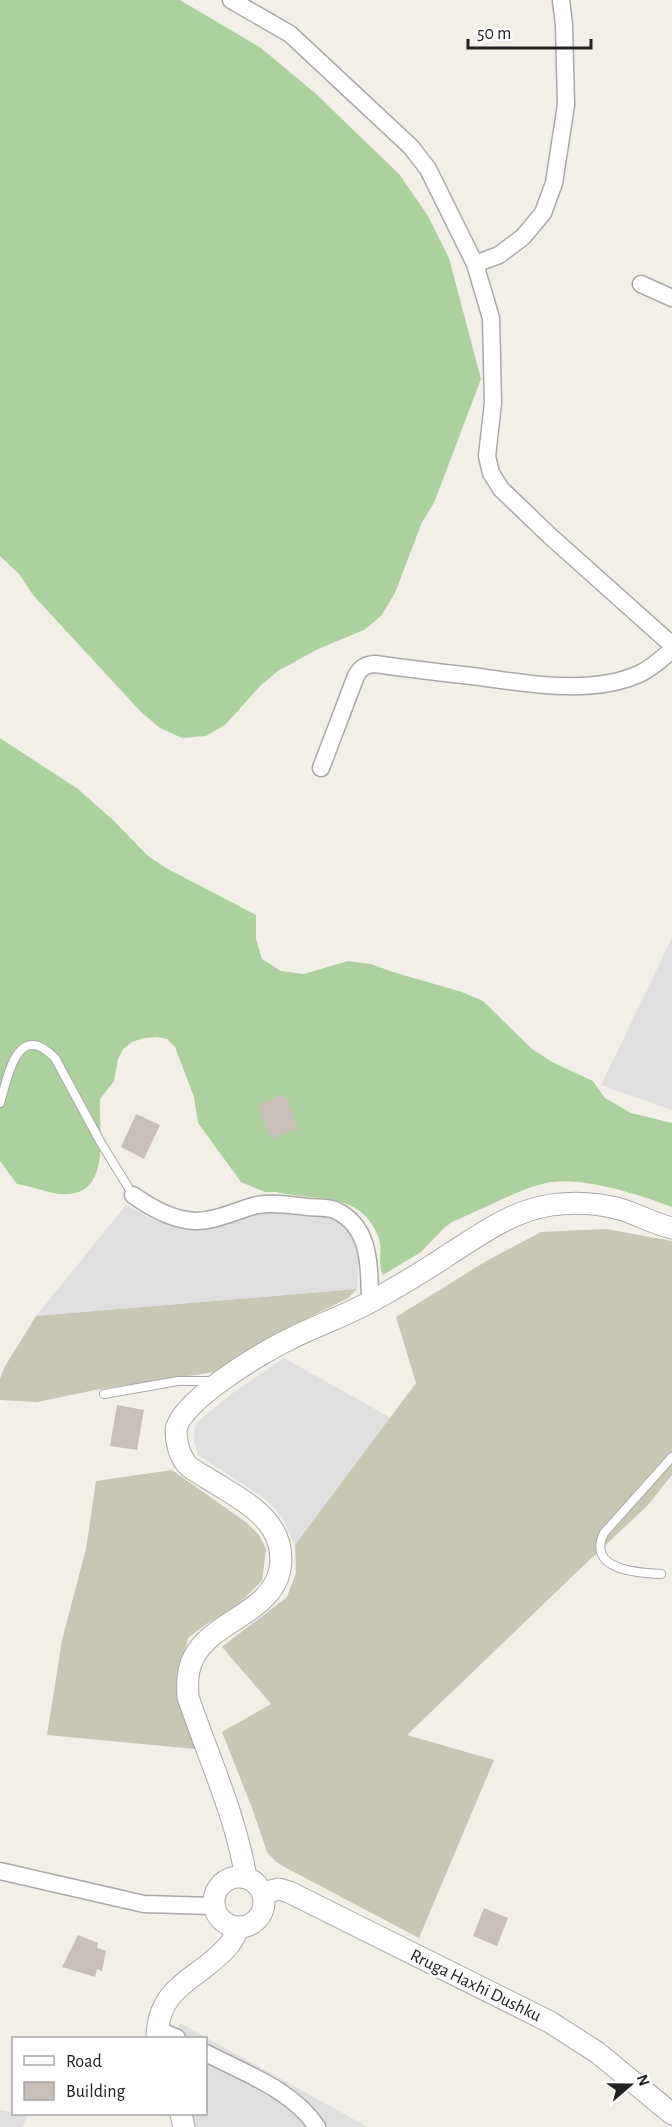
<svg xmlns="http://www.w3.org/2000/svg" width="672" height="2127" font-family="'Alegreya Sans',sans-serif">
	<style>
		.residential { fill: #e0dfdf }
		.construction { fill: #c7c7b4 }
		.forest { fill: #add19e }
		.building { fill: #c7bfb8 }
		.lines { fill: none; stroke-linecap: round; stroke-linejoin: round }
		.service-casing { stroke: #a9a9a9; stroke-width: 10 }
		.minor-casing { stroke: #a9a9a9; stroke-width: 19 }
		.tertiary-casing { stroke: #a9a9a9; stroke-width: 23 }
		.service { stroke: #fff; stroke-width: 8 }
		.minor { stroke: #fff; stroke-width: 16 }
		.tertiary { stroke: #fff; stroke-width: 21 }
		.labels { text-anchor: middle; stroke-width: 5; stroke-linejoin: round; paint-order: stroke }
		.street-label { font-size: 18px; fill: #222; stroke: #fff }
	</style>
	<rect width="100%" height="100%" fill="#f2efe9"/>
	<path class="residential" d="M672,938v172l-71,-25z
		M126,1205l28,15 28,7 70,-15 44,-1 38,7 14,10 7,11 4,19 -2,31 -321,27z
		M284,1358l107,60 -96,127 -13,-28 -9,-11 -12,-10 -63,-41 -4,-14 1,-15 8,-9 35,-28z
		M180,2023l184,102 3,2h-172l-4,-13h15v-76h-31z
		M0,2110l27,5 -4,12h-23z"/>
	<path class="construction" d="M606,1229l66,12v234l-25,31 -68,64 -172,165 87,25 -75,178 -129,-68 -14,-8 -9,-10 -15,-44 -30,-76 49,-28 -49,-57 65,-50 9,-24 -1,-28 121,-162 -20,-66 92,-57 53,-28z
		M357,1289l-9,9 -62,31 -64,42 -122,18 -63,13 -37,-2v-21l4,-11 32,-52z
		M172,1470l75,53 12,12 7,14 -4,32 -32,31 -22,11 -20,15 -6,25 1,49 12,37 -148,-14 15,-95 24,-91 10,-68z"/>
	<path class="forest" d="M0,0h180l81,48 54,45 85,82 28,41 21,42 32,121 -47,124 -12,19 -27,71 -14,23 -17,14 -46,19 -40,22 -18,15 -34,38 -20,12 -24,2 -22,-10 -19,-16 -108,-117 -14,-21 -19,-18z
		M0,738l78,51 36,32 34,35 20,13 88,46v24l6,20 19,12 23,3 44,-13 23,3 22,8 69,20 21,9 49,48 20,13 41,19 12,17 26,15 41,10v84c-31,-12 -87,-30 -120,-25 -28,4 -71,28 -98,39l-9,6 -24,25 -38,23c-6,-10 0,-24 -4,-36 -17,-49 -62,-37 -102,-47h-12l-24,-10 -43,-59 -4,-26 -19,-50 -8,-8 -11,-2 -12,1 -12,4 -9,7 -5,10 -4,22 -14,18c-2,31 13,97 -37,95 -15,0 -30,-8 -46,-10l-17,-23z"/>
	<path class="building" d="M285,1094l13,34 -27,11 -13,-34z
		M136,1114l24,11 -16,34 -23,-12z
		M117,1405l27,5 -7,40 -27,-4z
		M484,1908l24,10 -11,28 -24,-10z
		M78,1935l20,8 -1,5 9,3 -4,20 -5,-2 -2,8 -33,-10z"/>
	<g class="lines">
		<g class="service-casing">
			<path id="service" d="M0,1103c8,-26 17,-84 55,-45l46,85 32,52
				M104,1394l74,-13h37
				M661,1574c-23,-1 -75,-4 -57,-41l68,-76"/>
		</g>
		<g class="minor-casing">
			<path id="minor" d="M231,0l59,34 121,113 17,22 47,95 16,54 2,85 -6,53 4,17 10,16 49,47 122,109
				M475,264l24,-9 24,-18 20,-24 11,-30 12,-78 -2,-80 -3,-25
				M641,284l31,14
				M321,768l35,-92c5,-9 9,-11 19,-12 35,5 70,9 105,13 48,7 113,18 159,-3 13,-6 22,-15 33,-24
				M133,1195c18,13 39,25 62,26 22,0 42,-11 62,-16 17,-3 34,0 51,2 8,1 19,0 27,3 37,17 34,58 35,92
				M0,1871l144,33 69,2
				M157,2029l20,9
				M206,2053c38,20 87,37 111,74"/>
		</g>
		<g class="tertiary-casing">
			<path id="tertiary" d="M214 1902a25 25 0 1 1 50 0a25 25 0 1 1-50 0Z
				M246,1878c-10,-62 -38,-122 -58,-181 -1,-13 -1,-28 6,-40 19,-37 78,-44 86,-88 8,-49 -39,-69 -73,-91 -6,-4 -18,-9 -22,-16 -6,-8 -9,-21 -9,-31 1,-28 87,-79 112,-91 27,-14 57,-24 84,-39 27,-15 54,-31 79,-48 32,-20 61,-42 100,-48 22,-3 46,-2 69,4 17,5 34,15 52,19
				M263,1893l16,-4 10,3 261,130 48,31 74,61
				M157,2038c1,-55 43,-58 72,-93 4,-5 7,-12 10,-17
				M181,2114l3,13"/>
		</g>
		<use href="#service" class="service"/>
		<use href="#minor" class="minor"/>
		<use href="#tertiary" class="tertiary"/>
	</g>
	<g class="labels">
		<g class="street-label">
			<text transform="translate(476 1985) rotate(26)" y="6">Rruga Haxhi Dushku</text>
		</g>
	</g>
	<rect x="12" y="2037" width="195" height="78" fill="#ffffff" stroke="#a7a7a7" stroke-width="1.5"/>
	<rect x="24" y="2056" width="30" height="9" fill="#ffffff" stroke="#a7a7a7" stroke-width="1.5"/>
	<text x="66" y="2067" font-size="18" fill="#222222">Road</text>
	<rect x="24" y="2082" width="30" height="18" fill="#c7bfb8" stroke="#a7a7a7" stroke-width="1.5"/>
	<text x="66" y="2097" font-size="18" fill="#222222">Building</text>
	<g transform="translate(630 2085) rotate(70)" stroke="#ffffff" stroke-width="4.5" paint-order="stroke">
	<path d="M0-4.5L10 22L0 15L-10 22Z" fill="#222222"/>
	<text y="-9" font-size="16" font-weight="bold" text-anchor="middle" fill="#222222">N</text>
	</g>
	<path d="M468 39v9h123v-9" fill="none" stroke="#222222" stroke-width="3"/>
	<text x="477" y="39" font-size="18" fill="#222222" stroke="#ffffff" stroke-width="4.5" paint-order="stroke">50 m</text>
</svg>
